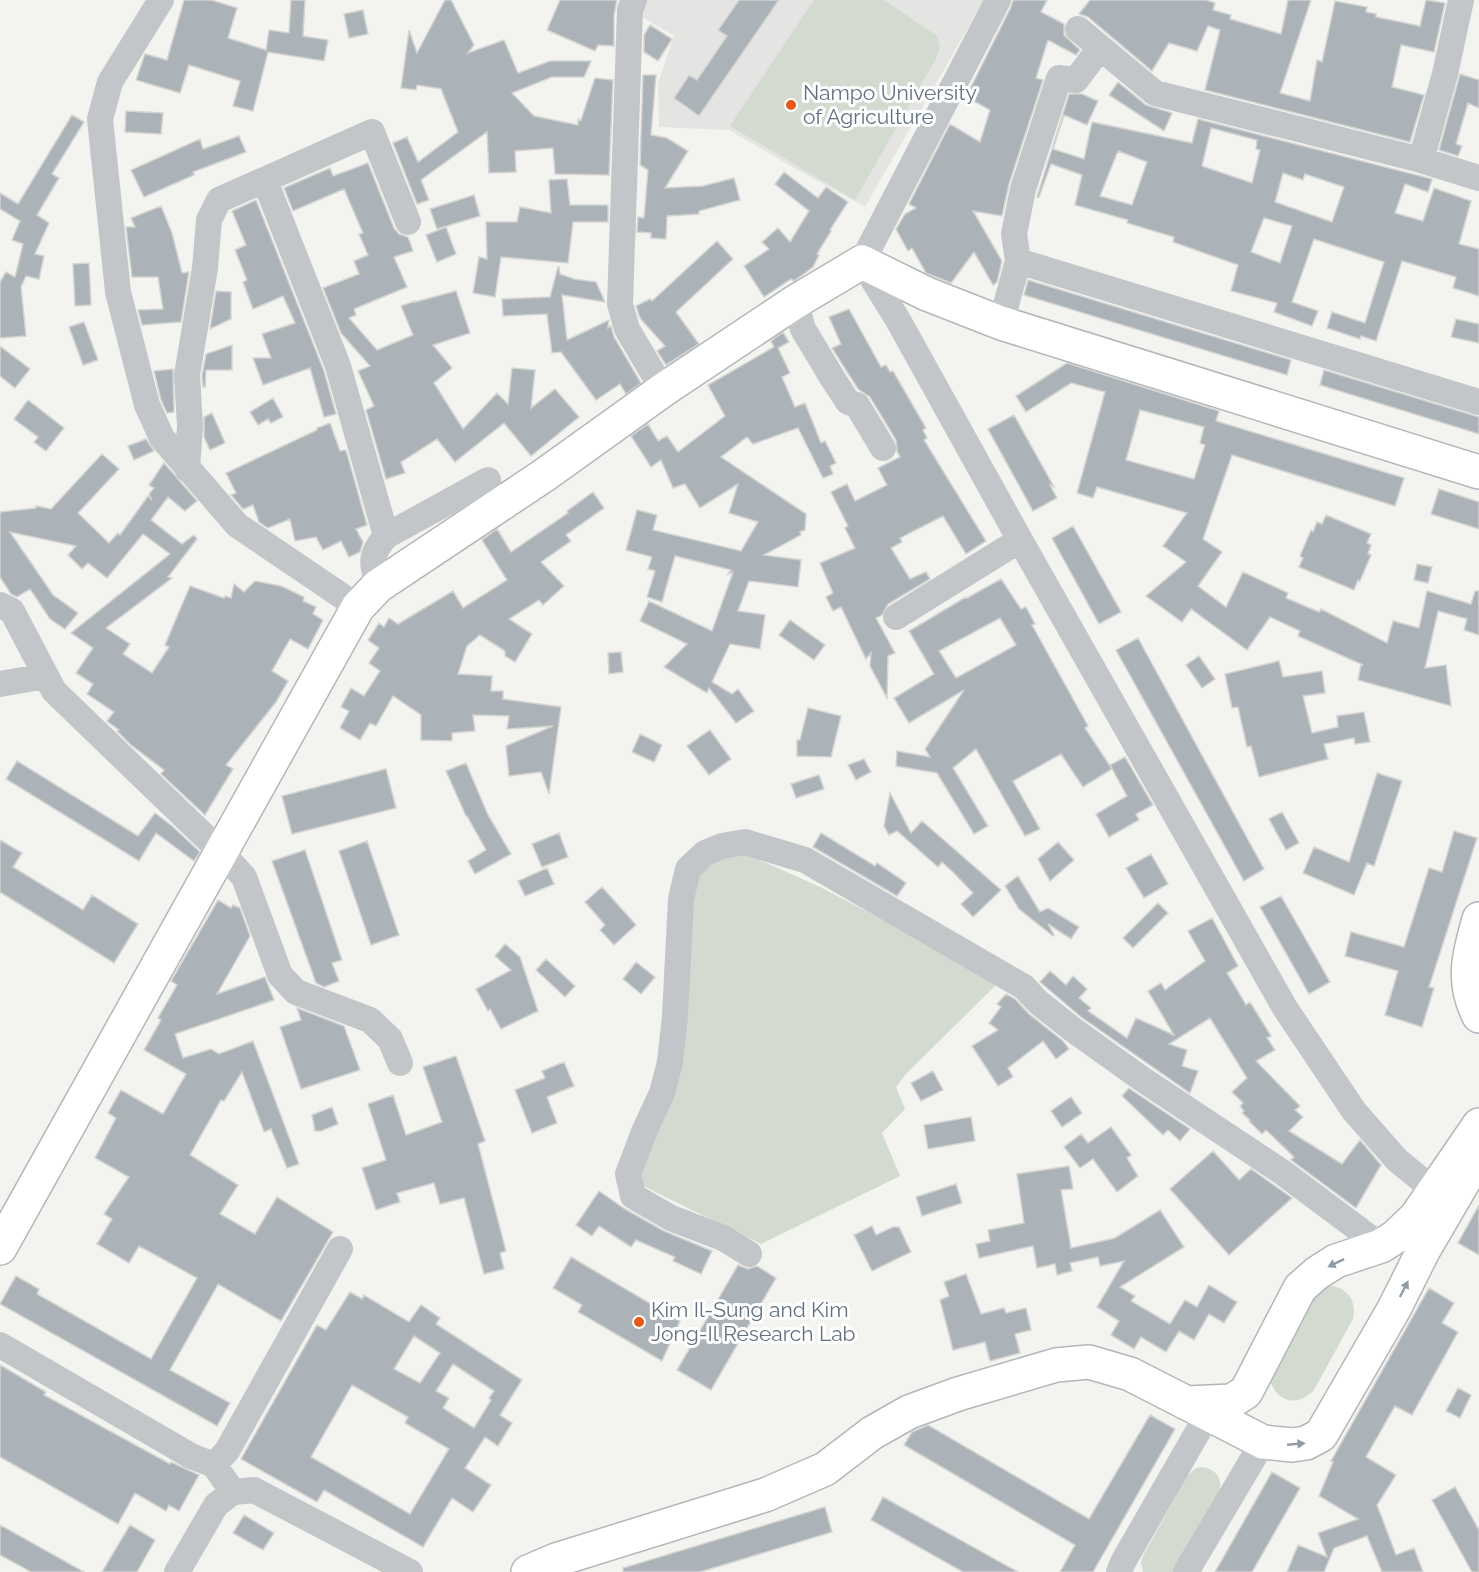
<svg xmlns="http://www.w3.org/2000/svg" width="1479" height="1572" font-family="Raleway,sans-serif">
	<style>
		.built { fill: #e4e5e3 }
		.green { fill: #d3dbd0 }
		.building { fill: #abb2b8; stroke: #d4d5d2; stroke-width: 1.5; fill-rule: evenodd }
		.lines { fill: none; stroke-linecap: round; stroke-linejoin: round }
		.major-casing { stroke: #b3b7bb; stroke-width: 36 }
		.minor { stroke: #c3c6c9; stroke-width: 26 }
		.major { stroke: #fff; stroke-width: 33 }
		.oneway { fill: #909ca7 }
		.poi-dot { fill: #e9571a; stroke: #fff; stroke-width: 2 }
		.labels { text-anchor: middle; stroke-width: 6; stroke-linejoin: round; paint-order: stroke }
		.poi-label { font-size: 21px; fill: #617181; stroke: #fff; text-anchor: start }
	</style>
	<rect width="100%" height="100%" fill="#f3f4ef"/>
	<path class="built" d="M642,0h342l-119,207 -69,-38 -67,-39 -70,-3 -1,-44 16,-47 -35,-21z"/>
	<path class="green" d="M814,0h70l53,36 3,12 -3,9 -82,143 -125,-74z
		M744,853l76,34 85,44 92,53 -91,90 -10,13 9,22 -23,24 18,43 -139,68 -120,-59 3,-30 47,-267 18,-29z
		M1329,1285c19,3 28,16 24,34l-39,71c-19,20 -42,10 -45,-16l42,-79 12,-8z
		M1202,1467c16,2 21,13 17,27l-43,78h-33l-2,-10 3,-8 43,-78 9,-8z"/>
	<path class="building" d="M184,0h27l26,8 -9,30 38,12 3,-20 20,3 2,-33h14l-2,36 25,4 -4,21 -56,-9 -15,59 -20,-5 7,-25 -51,-16 -9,28 -44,-13 9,-26 22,6z
		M445,0h6l23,45 -6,8 36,-13 14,33 32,-12h41l-7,16h-32l-40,16 22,23 44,9v-6l3,1 14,-42 18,2 -4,95 -54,-1 -2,-26 -38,3 1,21 -27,1 -2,-41 -66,48 8,20 -12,4 -24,-61 14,-6 11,25 40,-30 -17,-43 -24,-4 -1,5 -15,-2 8,-58 8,23z
		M560,0h57l-3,15v31l-16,-1 -3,6 -48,-21z
		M739,0h40l-80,116 -25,-18 15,-23 8,5 30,-44 -9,-6z
		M1013,0h34l-6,12 23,12v11l16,15 -4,5 -28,-15 -12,38 7,2 -34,104 -7,32 -29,-5 29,50 -5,21 -4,3 -19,-33 -23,31 -25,-10 -14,-25 -4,3 -12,-22 9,-15 11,-6 -7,-4 41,-80 30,18 10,-32 -24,-13 45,-90z
		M1090,0h116l9,3 -2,7 18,5 -1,4 51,15 7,-34h23l-31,93 30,8 7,-41 5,2 13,-61 32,6 -1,5 10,2v3l44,9 6,-26 19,3 -11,49 -33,-7 -9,42 32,8 -14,47 -205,-52 15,-60 -12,-4 -11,25 -28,-8 -17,28 -64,-54 -9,-3z
		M363,10l5,24 -19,4 -5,-24z
		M650,25l22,14 -14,22 -14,-9v-17z
		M1460,74l19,6v28l-11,-5 -12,41 6,2 -4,10 -19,-6z
		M643,75h13l-5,60 16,3 21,13 -23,37 38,-2 31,-8 6,22 -41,11v3l-32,2 -1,23 -15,-1v-5l-14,-1 1,-15 6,1 4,-48 -8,-5z
		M1118,82l28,23 26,8 -8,18 -55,-36z
		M1069,94h13l16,7 -11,24 -23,-10 -11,34 31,10 8,-37 100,21 6,-24 234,60 -4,13 -23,-8 -10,29 28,8 11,-33 37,13 -12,43 20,5v47l-26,-8 3,-11 -54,-16 -26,80 -15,-5 -1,3 -33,-11 5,-16 33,11 19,-61 -70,-23 -22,63 26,9 -6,15 -38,-14 3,-9 -46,-12 7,-26 -65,-23 1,-5 -47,-14 1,-3 -53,-15 7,-30 -31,-11 -12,33h-2zM1211,128l46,12 -1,9 4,1 -8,33 -50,-17zM1118,151l29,11 -15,43 -32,-9zM1283,173l20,7 2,-6 39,13 -12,35 -57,-20zM1264,218l28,8 -12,37 -29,-11z
		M126,111l37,2 -2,21 -36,-2z
		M72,115l12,7 -32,52 7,4 -22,37 12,8 -14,31 9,2 -5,23 -13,-3 -5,11 5,49 -26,2v-56l6,-10 9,5 8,-33 -11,-4 8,-19 -20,-12v-16l18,11z
		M239,136l7,16 -53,20 1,3 -50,22 -13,-27 69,-31 3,10z
		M368,163l26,65 5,6 9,3 5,14 -19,6 13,30 -53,22 2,6 -7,3 28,32 36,-15 -12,-29 14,-5v1l41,-11 14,42 -37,12 19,23 -18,15 29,46 34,-36 11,11 4,-36 23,2 -4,38 24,-19 24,28 -48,39 -27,-33 -49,39 -18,-23 -36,23 4,11 -19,6 -20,-69 8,-4 -16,-35 12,-5 -29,-33 -18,-45 36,-14 -5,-13 14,-6 -9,-21 4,-1 -19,-44 -51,22 -9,-23 46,-20 3,8z
		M784,172l34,26 8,-11 22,15 -18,28 1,1 -14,23 2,1 -6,12 -19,14 -3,-2 -27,18 -20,-31 25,-17 -7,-7 16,-14 12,14 19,-31 -34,-27z
		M567,179l3,26h38v17h-35l-5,41 -67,-6 -6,40 -22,-4 6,-36 8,2 -1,-37h31l3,-15 31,6 -2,-33z
		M474,195l6,21 -43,13 -7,-20z
		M256,200l68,171 12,43 -12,3 -14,-49 -47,17 -10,-27h18l-9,-24 33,-11 -12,-27 -30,13 -10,-27 4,-2 -12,-30 11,-5 -14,-34z
		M161,206l11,27 10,40 7,-1 -8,50 -39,3 -4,-15 25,-1 -5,-32h-26l-6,-50h9l-4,-9z
		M446,227l10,27 -19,8 -11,-27z
		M717,241l16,18 -57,53 23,32 -33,21 -9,-14 8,-5 -25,-28 -4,-12 14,-7 2,2z
		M89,263l2,42 -16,1 -2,-42z
		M558,267h1l1,7 14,5 22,3 9,20 -43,-7 5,45 42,-20 -1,8 3,-2 3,11 27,46 -15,11 -6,-10 -24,16 -35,-48 -9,1 -5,-39 -44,2 -1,-17 48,-2z
		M1028,280l263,80 -4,15 -263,-80z
		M216,291l15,1v27l-21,10z
		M849,309l32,58 5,-2 4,7 3,-1 33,57 -3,2 4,8 -3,2 62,101 -20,13 -23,-38 -43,22 2,4 -11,6 19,31 16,-7 4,7 -42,25 -6,11 -6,3 19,35 -7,3 -1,42 -17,-32 1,-13 -5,6 -25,-52 -8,4 -7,-14 7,-4 -13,-30 35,-15 -10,-20 3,-2 -17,-34 16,-8 8,17 32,-16 -9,-17 22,-11 -3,-6 -1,-11 -26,-43 -12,-8 -26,-41 9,-4 -12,-27z
		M1456,319l23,5v19l-28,-6z
		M84,322l14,38 -15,5 -14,-38z
		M783,332l6,10 -11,6 12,25 -8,4 13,30 10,-4 16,40 4,-2 11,22 -6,3 3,8 -10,4 -25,-50 -45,16 -6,-7 -26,20 85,57 -1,16 -5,2 1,3 -37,20 37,5 -3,27 -49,-6 -11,30 27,4 -5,34 -30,-5 -18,38 20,12 6,-5 16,22 -18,12 -27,-35 -2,5 -43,-26 23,-23 -47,-23 9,-20 63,30 21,-59 -5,2 3,-4 -56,-14 -13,46 -15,-5 8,-26 -7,-2 4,-12 -26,-7 11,-40 20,5 -4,15 88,21 17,-29 -29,-9 9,-29 -38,24 -15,-24 -12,4 -12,-28 -10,7 -20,-31 17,-12 10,17 9,-5 11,16 47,-36 -17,-31 66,-38 -3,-6z
		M232,345v25h-26l-1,17h-2l-1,-11 4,-22z
		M0,346l30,23 -15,19 -15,-12z
		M1067,363l152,48 -3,10 188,57 -9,28 -163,-51 -29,84 19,13 -24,34 28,21 17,-35 45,21 -2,5 33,14 2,-3 66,34 6,-22 26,7 8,-37 44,13 4,-13h4v44l-15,-5 3,-11 -29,-8 -13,57 21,-3 5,41 -93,-26 3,-15h2l-65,-29 2,-5 -30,-14 -23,33 -56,-41 -9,13 -36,-26 40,-34 -23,-16 24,-33 -90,-26 -4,11 -16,-5 28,-101 -34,-9 -45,29 -10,-16zM1140,410l64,17 -4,16 5,2 -11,34 -68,-19z
		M173,369l1,43 -7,1 -6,-13 -7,-29z
		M1324,370l155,47v17l-159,-49z
		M273,398l10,19 -12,6 -3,-4 -10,6 -8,-13z
		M28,400l36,28 -18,23 -12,-9 4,-5 -24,-18z
		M212,413l13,30 -15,7 -6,-13v-20z
		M1014,415l40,72 -4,-2 7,13 -24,13 -45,-82z
		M330,423l10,28 6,-1 21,75 -11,4 7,13 -3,10 -11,5 -8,-16 -18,9 -7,-13 -21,4 -5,-22 -22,9 -9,-6 -6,-17 -10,4 -12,-14 5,-2 -10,-20 91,-43v-2z
		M146,439l8,12 -20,9 -6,-14z
		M102,454l17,15 -41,44 31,30 9,-10 2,2 28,-39 4,4 -3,-6 5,-6 -5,-3 15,-22 33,38 -12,10 -17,-14 -17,23 31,24 12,-9 3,4 -29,38 4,1 -66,50 24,16 -7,10 29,19 17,-26 -4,-2 25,-59 34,12 1,-2 6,2 3,-14 10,8 11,-11 26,5 23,11 -1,4 13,6 -3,7 10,6 -15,29 -18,-10 -18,32 16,10 -12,21 -50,63 7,4 -28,46 -44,-41 3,-4 -33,-25 -14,-14 2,-1 -12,-9 7,-9 -27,-18 6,-10 -17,-11 17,-25 -22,-15 99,-79 -27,-20 -36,44 -19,-15 -6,6 -14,-14 8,-9 -66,-14 43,63 25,18 -13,16 -15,-10 -20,-30 -13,8 -6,-3 -11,-17v-65l36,-4v-2l15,3z
		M1439,489l40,13v27l-48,-15z
		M593,492l11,16 -38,27 5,6 -30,21 23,24 -21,19 -4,-5 -30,19 23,15 -17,28 -10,-6v-5l-25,-16 -13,11 -9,28 34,2 -1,15h12v8l58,8 -12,87 -8,-22 -32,4 -3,-30 47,-20 -46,3 2,-13 -36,-1 2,16 -23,2v8l-31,-1v-25l-28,-19 -17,30 -6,-3 -10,17 -20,-12 9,-17 -8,-4 10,-19 13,8 16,-25 -11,-8 10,-15 -11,-8 11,-17 5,4 5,-9 9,6 55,-33 10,17 44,-28 -25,-40 15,-11 14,23 57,-39 -1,-2z
		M1326,515l45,19 -4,9 4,2 -3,9 3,1 -11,26 -2,-1 -4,10 -55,-23 4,-9 -3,-2 11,-26 2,2 4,-10 5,2z
		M1073,526l48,86 -22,12 -47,-86z
		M1417,564l15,3 -4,16 -14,-3z
		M1001,579l20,30 5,-2 9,17 -3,1 56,101 -3,2 27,41 -29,18 -22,-33 -48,27 27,48 -15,7 -49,-87 -23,19 35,58 -14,8 -37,-61 -41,-7 1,-15 33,6 -5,-8 39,-59 -55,33 -15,-25 40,-24 -25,-43 57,-34 1,1zM1000,618l16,27 -60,33 -17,-27z
		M790,620l35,25 -11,15 -35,-25z
		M1138,638l126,231 -20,12 -128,-231z
		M621,652l2,20 -14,2 -1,-21z
		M1199,656l16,23 -13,9 -16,-23z
		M1279,661l4,16 39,-6 3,22 -22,3 9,37 26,-6 -1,-11 27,-4 6,30 -15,2 -1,-6 -30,6 4,15 -69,18 -8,-31 -4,1 -9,-40 -6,1 -7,-34z
		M808,708l33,8 -10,41 -34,-1v-16h3z
		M710,730l21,29 -22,16 -22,-29z
		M640,734l22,11 -8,17 -22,-10z
		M1125,757l28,48 -17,9 3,6 -30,17 -13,-23 31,-18 -17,-31z
		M864,759l7,13 -15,8 -8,-15z
		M17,761l121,75 17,-23 17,13 28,26 -6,9 -38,-28 -17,28 -133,-82z
		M466,763l22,52 23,39 -36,20 -7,-13 18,-11 -19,-34h-1l-20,-45z
		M386,769l10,39 -104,26 -10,-38z
		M1377,773l25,8 -28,85 -7,-3 -13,32 -51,-22 11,-26 35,15z
		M819,775l5,14 -28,9 -5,-14z
		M890,793l21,40 11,-12 79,69 -28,27 -12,-13 12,-11 -19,-20 -12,-11 -4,5 -41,-36 -8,4 -5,-9z
		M1282,812l17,31 -13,7 -17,-31z
		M1454,831l23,7 -48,149 5,1 -12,39 -37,-12 13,-44 -53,-15 6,-24 53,15 25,-79 13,4z
		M559,833l9,24 -26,10 -10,-23z
		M821,833l54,33 2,-3 29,20 -9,13 -84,-49z
		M0,840l22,13 -9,14 70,43 9,-15 46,29 -24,39 -114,-71z
		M367,841l32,94 -28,10 -32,-94z
		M1058,842l16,18 -24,21 -12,-22z
		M305,850l37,110 -10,3 7,18 -15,6 -8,-4 -44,-122z
		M1151,854l17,30 -24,14 -18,-30z
		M547,868l7,16 -29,12 -7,-15z
		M1018,876l22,36 8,-4 31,19 -8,12 -23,-15 6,11 -1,1 -34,-27 -14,-23z
		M602,887l34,38 -22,20 -14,-15 5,-5 -20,-23z
		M1281,896l49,86 -21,12 -49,-87z
		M218,900l13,8 2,-3 7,3 10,28 -33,58 48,-17 9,23 -99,34 8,24 28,-9 8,5 34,-13 46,123 -12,4 -16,-39 -7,3 -22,-60 -18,29 -3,-1 -31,55 48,30 -18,29 35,20 22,-37 56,35 -52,89 -63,-37 -2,4 -46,82 60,33 -13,23 -217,-122 16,-28 23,13 -2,5 114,65 46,-81 -58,-32 -10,17 -32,-19 15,-25 -8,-5 25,-37 -34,-19 21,-40 -8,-5 13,-23 42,24 22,-38 1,-2 -42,-24 17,-30 -3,-2 19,-33 -6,-4z
		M1158,903l10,10 -35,35 -10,-10z
		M1212,918l26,48 -11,7 19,32 4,-3 21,34 -4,2 8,12 -19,11 44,45 -5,4 8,7 -14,14 53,33 18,-24 21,25 -25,43 -65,-48 3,-3 -28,-27 -4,4 -13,-13 1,-1 -8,-7 2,-2 -4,-5 3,-3 -11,-11 15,-14 -37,-60 -41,26 18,6 -5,16 16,5 -8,22 -109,-76 -41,-35 10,-11 16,14 7,-9 14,13 -8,9 12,10 -3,3 39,27 9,-20 38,17 -26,-44 13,-8 4,7 40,-29 -17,-30z
		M505,944l15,13 18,54 -37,18 -11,-20 -2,2 -12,-22 35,-19 -16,-14z
		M546,959l29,27 -10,11 -29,-27z
		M636,962l19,15 -14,17 -18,-15z
		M1006,994l9,5 14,15 34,27 6,8 -13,10 -13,-18 -35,27 5,9 -15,9 -26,-40 26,-16 -9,-7 12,-16 -4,-3z
		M297,1008l47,18 16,44 -59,19 -21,-62 21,-7z
		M456,1056l29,85 -7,3 28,107 -6,2 4,16 -20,5 -20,-76 -24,6 -6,-21 -37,10 3,9 -24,8 -14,-42 24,-8 -18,-56 25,-9 13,40 36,-13 -19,-55z
		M564,1062l10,24 -27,11 10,26 -25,10 -17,-43 30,-12 -3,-7z
		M933,1071l10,19 -22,11 -10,-18z
		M1129,1088l4,3 57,38 -10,12 -12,-11 -5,5 -41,-39z
		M1071,1097l11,16 -20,14 -11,-16z
		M332,1107l6,17 -17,7h-6l-3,-16z
		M971,1117l4,24 -47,8 -4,-24z
		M1111,1127l20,28 -4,3 11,18 -21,16 -24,-33 -13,9 -16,-21 17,-13 7,9z
		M1213,1151l26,29 12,-11 41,29 -63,57 -59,-66z
		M1069,1166l4,23 -12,1 10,58 44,-10 45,-28 24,37 -64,40 15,9 -4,5 39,23 15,-24 12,7 12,-22 28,17 -13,21 -15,-9 -15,26 -15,-9 -13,21 -25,-15 -7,12 -23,-14 8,-14 -22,-14 27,-46 -24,5 -2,-9 -28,6 2,8 -15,4 -2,-11 -18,4 -4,-22 -54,12 -3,-14 14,-3 -2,-11 36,-7 -7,-49z
		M956,1184l6,19 -40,13 -6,-19z
		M599,1191l26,18 39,22 48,20 -11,23 -28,-13 2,-4 -39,-17 -5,7 -32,-21 -7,10 -16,-11z
		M1479,1205v50l-21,-12z
		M872,1226l4,9 17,-8h6l12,25 -39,19 -18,-36z
		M571,1257l109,64 -18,40 -84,-49 4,-7 -29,-17z
		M738,1265l10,4 9,-3 19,12 -65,112 -34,-20z
		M966,1274l15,40 23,-6 2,5 20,-5 5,22 -16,4 5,19 -30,8 -5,-19 -32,8 -13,-50 9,-4 -5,-14z
		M1429,1288l25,15 -12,20 16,9 -46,83 -17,-9 -29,51 30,18 -19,30 19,50 18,-7 9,24h-41l-15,-36 -33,12 -10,24h-37l11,-27 29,12 -9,-24 40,-14 -39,-23 14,-34 -2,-1z
		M350,1292l12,7 2,-4 45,27 12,-17 19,13 -4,6 86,56 -22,35 12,8 -14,23 -13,-9 -20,31 26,17 -18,27 -21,-14 -29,49 -99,-57 -7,12 -76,-43 76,-134 9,5zM414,1336l26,17 -20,30 -26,-14zM453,1364l41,27 -5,7 2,2 -17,28 -31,-20 6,-10 -13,-7zM352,1385l56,32 -3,6 44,26 -39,65 -99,-57z
		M0,1365l46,27 -2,3 126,69 1,-2 28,13 -20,36 -10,-6 -3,6 -31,-18 -17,31 -118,-67z
		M1458,1388l13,7 -11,23 -14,-7z
		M1150,1415l25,14 -82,143h-33l15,-27 -171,-100 8,-13 16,-7 161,94z
		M1272,1472l28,16 -48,84h-37z
		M1455,1487l24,43v42h-7l-40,-72z
		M883,1497l135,75h-55l-92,-52z
		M825,1507l7,25 -132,40h-77v-4z
		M244,1515l30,18 -11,17 -30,-17z
		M0,1525l84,47h-53l-31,-17z
		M130,1525l25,15 -18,32h-35z"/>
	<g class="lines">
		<g class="major-casing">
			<path id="major" d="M1479,919c-10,35 -18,63 0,97
				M0,1248l358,-641 20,-21 165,-110 120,-86 132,-88 67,-40 65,32 74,29 478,149
				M1186,1403l46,-2 14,-9 54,-104 17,-15 19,-12 45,-15 14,-9 21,-20 63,-92
				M528,1572l28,-12 209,-65 60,-26 47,-36 37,-21 49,-18 98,-29 33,-3 41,12 133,68 29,3 14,-2 15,-8 73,-126 29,-58 56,-96"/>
		</g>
		<path class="minor" d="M161,0l-51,82 -10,37 18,173 29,113 15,33 75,87 121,82
			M634,0l-4,10 -10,294 7,25 36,61
			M998,0l-136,262 36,58 122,220 265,468 69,103 43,49 38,31 15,10
			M1078,29l77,64 266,67 58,18
			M1421,160l24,-86 16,-74
			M265,181l73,185 48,170
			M1018,261l461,141
			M795,302l8,27 30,50 15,23 9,3 26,43
			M1001,323l17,-62 -4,-27 9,-45 36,-111 17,2 24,-32
			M187,469l3,-43 -3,-51 18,-107 4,-48 10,-20 153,-68 36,90
			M378,586c-6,-24 -9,-30 8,-50l102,-56
			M0,605l12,6 42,80 167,161 23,25 36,98 16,17 74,28 20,19 10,24
			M896,617l124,-77
			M0,684l46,-8
			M749,1254l-26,-16 -52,-20 -38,-22 -5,-22 16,-42 18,-39 8,-31 5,-46 6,-117 7,-30 17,-16 17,-7 23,-4 60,18 219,127 14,15 34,27 70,50 140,93 99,74
			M0,1345l191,111 23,9 19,27 21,-2 156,82
			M214,1465l13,-14 113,-202
			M177,1572l39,-67 17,-13
			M1119,1572l4,-10 85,-148
			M1186,1572l77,-130"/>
		<use href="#major" class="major"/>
	</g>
	<defs><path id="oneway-solid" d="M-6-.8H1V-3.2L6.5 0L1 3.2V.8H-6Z" transform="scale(1.5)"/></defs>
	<g class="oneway">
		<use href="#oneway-solid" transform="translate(1336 1263) rotate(154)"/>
		<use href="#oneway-solid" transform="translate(1404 1289) rotate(-63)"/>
		<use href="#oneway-solid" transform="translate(1296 1444) rotate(-5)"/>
	</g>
	<g class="poi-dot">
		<circle cx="791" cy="105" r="6"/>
		<circle cx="639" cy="1322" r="6"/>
	</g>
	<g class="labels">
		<g class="poi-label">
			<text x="803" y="100">Nampo University<tspan x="803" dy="24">of Agriculture</tspan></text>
			<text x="651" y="1317">Kim Il-Sung and Kim<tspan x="651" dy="24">Jong-Il Research Lab</tspan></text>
		</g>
	</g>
</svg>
